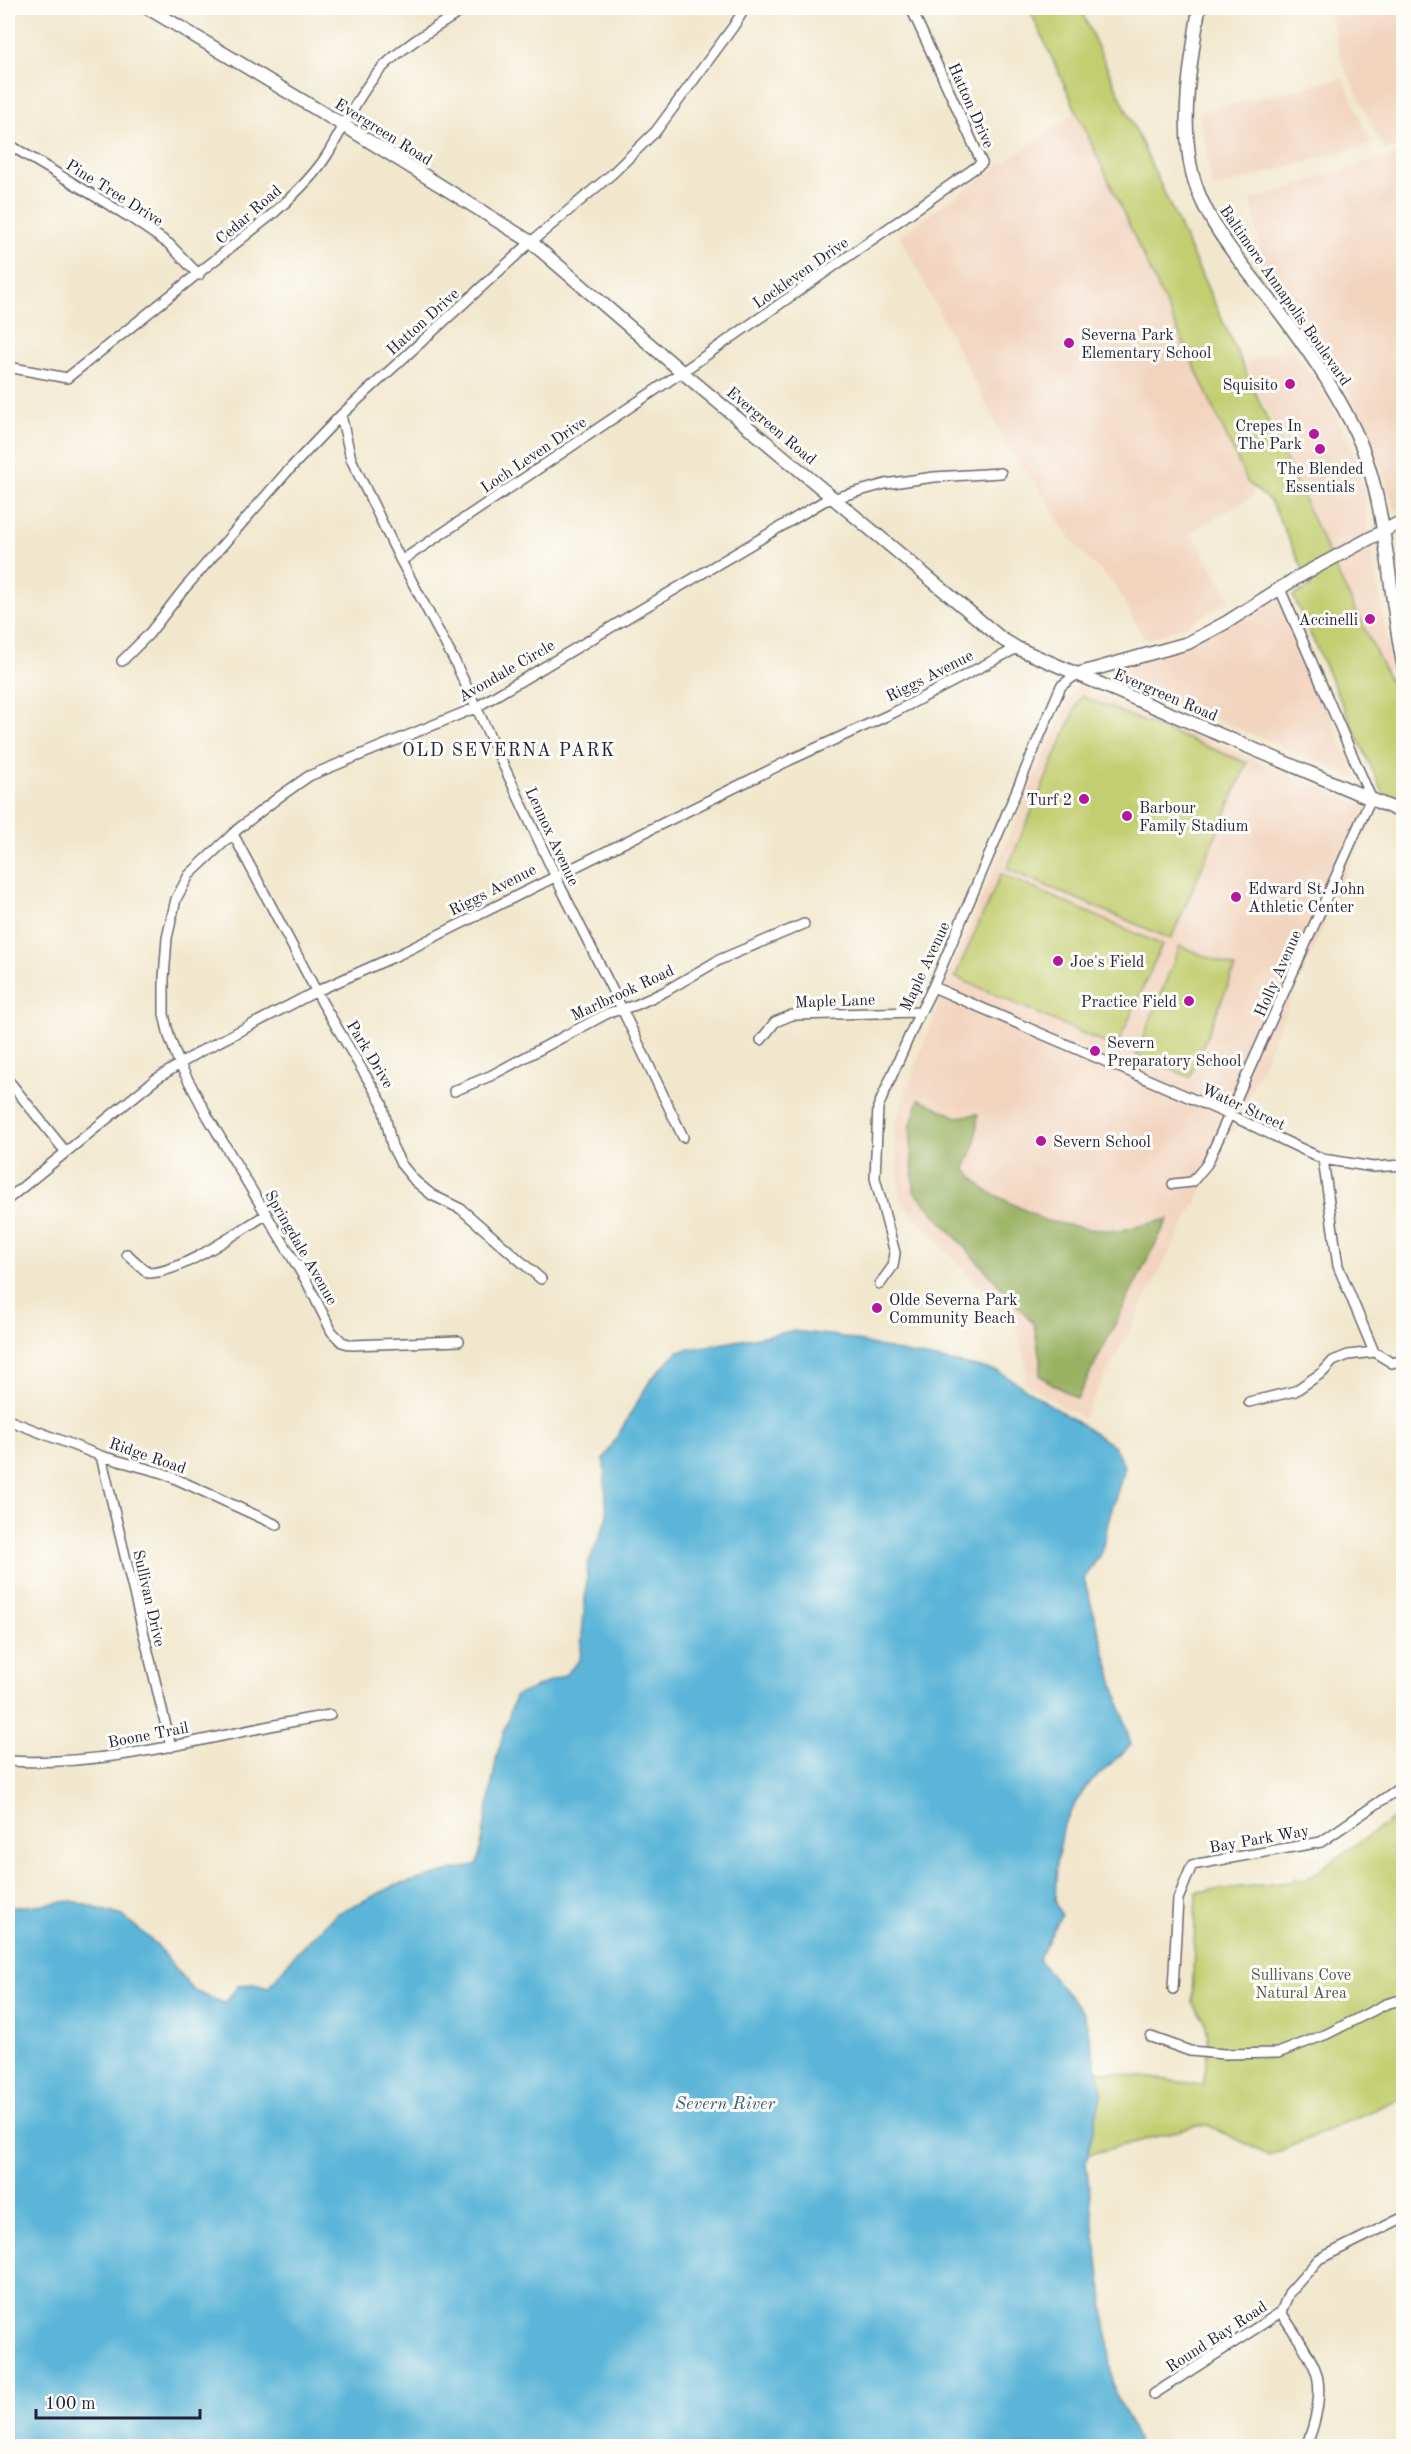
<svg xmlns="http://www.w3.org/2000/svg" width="1411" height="2454" font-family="'Old Standard TT',serif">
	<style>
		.built { fill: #f2d4be }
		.green { fill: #c2ce70; stroke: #727856; stroke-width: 1.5 }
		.forest { fill: #99b162; stroke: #5e6a4e; stroke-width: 1.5 }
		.water { fill: #5bb5d8; stroke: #3e6c8a; stroke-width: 1.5 }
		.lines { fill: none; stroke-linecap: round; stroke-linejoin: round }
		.street-casing { stroke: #6a676e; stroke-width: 12 }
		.secondary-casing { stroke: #6a676e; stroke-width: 15 }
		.street { stroke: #fff; stroke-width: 9 }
		.secondary { stroke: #fff; stroke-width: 12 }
		.poi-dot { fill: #b5179e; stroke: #fdfcf7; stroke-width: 2 }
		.labels { text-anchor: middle; stroke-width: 6; stroke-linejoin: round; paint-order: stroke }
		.street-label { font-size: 16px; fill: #22223b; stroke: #fdfcf7 }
		.poi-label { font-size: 16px; fill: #22223b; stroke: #fdfcf7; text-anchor: start }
		.park-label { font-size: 16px; fill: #52564b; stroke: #fdfcf7 }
		.neighbourhood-label { font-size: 18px; letter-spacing: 1.5px; fill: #22223b; stroke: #fdfcf7 }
		.water-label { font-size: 18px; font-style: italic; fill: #395d7a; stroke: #fdfcf7 }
	</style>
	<rect width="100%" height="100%" fill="#fdfcf7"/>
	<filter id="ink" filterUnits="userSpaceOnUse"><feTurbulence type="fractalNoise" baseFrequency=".0167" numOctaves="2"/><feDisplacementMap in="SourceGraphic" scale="12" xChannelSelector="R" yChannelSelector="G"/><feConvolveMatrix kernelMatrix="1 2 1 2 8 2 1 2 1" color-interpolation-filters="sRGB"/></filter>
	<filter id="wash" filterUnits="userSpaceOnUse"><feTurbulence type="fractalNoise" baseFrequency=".008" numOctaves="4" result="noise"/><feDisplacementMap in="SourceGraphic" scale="24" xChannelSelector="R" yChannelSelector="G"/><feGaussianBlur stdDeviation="1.35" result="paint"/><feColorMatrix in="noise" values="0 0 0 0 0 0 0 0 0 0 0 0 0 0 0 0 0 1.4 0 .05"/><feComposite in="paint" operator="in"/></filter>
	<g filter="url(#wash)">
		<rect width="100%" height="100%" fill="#f1e7cc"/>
		<path class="built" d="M1328,8h75v139l-19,3 -42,-88z
			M1343,78l28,66 -158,44 -14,-76z
			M1077,112l177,383 -63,37 40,68 -44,25 -42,16 -30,-56 -37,-36 -45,-70 -24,-29 -109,-215z
			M1403,154l1,353 -8,5 -23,-66 -33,-75 -78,-111 -11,-60 120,-39z
			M1289,344l38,53 33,68 7,61 25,140 -11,11 -135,-314z
			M1280,599l77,179 -247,-103z
			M1081,685l11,4v6l12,2 270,113 -137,313 -154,296 -59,-37 3,-13 -10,-41 -117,-128 -6,-75 53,-146 127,-292z"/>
		<path class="green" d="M1029,8h51l257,564 66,136v94l-20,-9 -90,-197 18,-10 -40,-84 -23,-19z
			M1081,696l166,67 -76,176 -164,-70z
			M1001,874l161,71 -46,103 -161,-71z
			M1180,946l55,22 -45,109 -54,-22z
			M1403,1812v285l-134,59 -61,-31 -12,1 -110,29 6,-85 111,15 6,-40 -4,-25 -13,-17 4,-111 95,-10 4,-3 10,1z"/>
		<path class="forest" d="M919,1099l38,18 21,-3 -3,30 -10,25 20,21 61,31 44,8 28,2 50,-12 -91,180 -37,-23 1,-12 -7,-40 -120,-133 -4,-63z"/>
		<path class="water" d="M792,1331l46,5 67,17 93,18 116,75 11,21 -16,51 -7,33 -18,28 47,166 -46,43 -21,36 -7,37 -2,39 6,16 -23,44 46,53 18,78 -16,71 28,228 23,49v7h-1129v-538l64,-7 51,15 34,29 37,46 30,12 15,-18 15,-1 14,4 27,-34 41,-40 58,-28 84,-22 19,-109 18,-59 50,-21 15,-15 8,-96 19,-45 -3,-60 47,-80 28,-28z"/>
	</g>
	<g filter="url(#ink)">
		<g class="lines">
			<g class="street-casing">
				<path id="street" d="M8,144l123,74 38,26 30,31
					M8,367l59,11 208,-166c19,-17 39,-36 52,-57 18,-29 31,-61 54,-86 24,-25 56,-42 85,-61
					M341,415l10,44 50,102 54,101 106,226 61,121 61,128
					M401,561l281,-189 300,-209 -71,-155
					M122,661l27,-27 35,-45 101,-115 56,-59 190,-173 81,-68 44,-43 77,-104 12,-19
					M233,834l90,170 59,99 10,43 9,18 14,17 17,14 29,14 80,70
					M933,987l297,128 93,44 50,8 31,-2
					M761,1040l14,-18 17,-7 128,-3
					M8,1080l57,71
					M454,1091l36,-15 118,-63 28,-8 28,-13 55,-32 85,-36
					M1323,1159l15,107 36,86 18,11 12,-3
					M1173,1184l19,-2 15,-18 164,-366 -91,-209
					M8,1199l148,-120 45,-28 116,-60 81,-36 392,-195 103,-47 124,-65
					M127,1254l21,19c34,0 89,-41 119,-59
					M880,1284l13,-18 2,-13 -20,-75 3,-71 37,-84 18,-36 128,-301 16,-12
					M459,1341l-107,4 -10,-3 -10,-10 -24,-48 -100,-167 -29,-54 -10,-27 -5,-22v-36l3,-40 9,-39 13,-24 49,-46 41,-32 30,-21 166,-68 349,-207 61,-17 49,-7 67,-4
					M1249,1402l46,-11 28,-19 10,-11 15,-6 26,-3
					M8,1420l93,36 62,17 114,52
					M101,1456l70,291
					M8,1761c110,6 214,-29 322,-46
					M1173,1989l5,-90 14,-34 129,-23 83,-57
					M1151,2037l39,14 34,3 54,-1 49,-19 59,-30 18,-5
					M1281,2312c11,18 26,37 34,57 9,22 0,56 -9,77
					M1154,2394l127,-82 8,-19 30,-34 85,-42"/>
			</g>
			<g class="secondary-casing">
				<path id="secondary" d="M148,8l205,123 178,111 151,130 320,267 15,9 60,26 327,139
					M1199,8c-7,49 -17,98 -10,148 8,65 61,115 98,166 26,35 51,72 69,111 32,69 32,161 48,235
					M1077,674l111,-31 39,-21 71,-45 106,-57"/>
			</g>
			<use href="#street" class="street"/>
			<use href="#secondary" class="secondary"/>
		</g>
	</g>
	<g class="poi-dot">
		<circle cx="1069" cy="343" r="6"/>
		<circle cx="1290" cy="384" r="6"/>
		<circle cx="1314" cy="434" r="6"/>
		<circle cx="1320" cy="449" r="6"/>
		<circle cx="1370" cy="619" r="6"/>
		<circle cx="1084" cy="799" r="6"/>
		<circle cx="1127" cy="816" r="6"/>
		<circle cx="1236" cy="897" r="6"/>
		<circle cx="1058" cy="961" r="6"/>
		<circle cx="1189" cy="1001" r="6"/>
		<circle cx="1095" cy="1051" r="6"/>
		<circle cx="1041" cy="1141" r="6"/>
		<circle cx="877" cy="1308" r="6"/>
	</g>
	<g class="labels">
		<g class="street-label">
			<text transform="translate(972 105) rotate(66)" y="6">Hatton Drive</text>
			<text transform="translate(384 131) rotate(32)" y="6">Evergreen Road</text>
			<text transform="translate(115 192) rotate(32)" y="6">Pine Tree Drive</text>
			<text transform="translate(248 214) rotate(-41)" y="6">Cedar Road</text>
			<text transform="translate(800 272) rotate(-35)" y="6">Lockleven Drive</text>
			<text transform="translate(1286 295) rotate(55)" y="6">Baltimore Annapolis Boulevard</text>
			<text transform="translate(422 321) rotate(-42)" y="6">Hatton Drive</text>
			<text transform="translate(772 425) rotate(40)" y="6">Evergreen Road</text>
			<text transform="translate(533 454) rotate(-34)" y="6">Loch Leven Drive</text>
			<text transform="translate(506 670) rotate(-30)" y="6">Avondale Circle</text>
			<text transform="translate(929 675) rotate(-27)" y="6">Riggs Avenue</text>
			<text transform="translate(1166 694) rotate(23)" y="6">Evergreen Road</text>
			<text transform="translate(553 836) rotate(65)" y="6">Lennox Avenue</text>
			<text transform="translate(492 889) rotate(-27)" y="6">Riggs Avenue</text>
			<text transform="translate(924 966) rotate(-65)" y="6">Maple Avenue</text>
			<text transform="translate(1277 973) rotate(-66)" y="6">Holly Avenue</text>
			<text transform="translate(622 992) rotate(-25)" y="6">Marlbrook Road</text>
			<text transform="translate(835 1000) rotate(-2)" y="6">Maple Lane</text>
			<text transform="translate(371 1054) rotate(59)" y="6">Park Drive</text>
			<text transform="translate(1244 1106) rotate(25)" y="6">Water Street</text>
			<text transform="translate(302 1247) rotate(60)" y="6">Springdale Avenue</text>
			<text transform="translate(148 1455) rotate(19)" y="6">Ridge Road</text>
			<text transform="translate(150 1598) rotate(77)" y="6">Sullivan Drive</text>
			<text transform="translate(148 1734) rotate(-11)" y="6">Boone Trail</text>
			<text transform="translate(1259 1838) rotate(-10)" y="6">Bay Park Way</text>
			<text transform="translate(1216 2336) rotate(-33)" y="6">Round Bay Road</text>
		</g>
		<g class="poi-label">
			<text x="1081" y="340">Severna Park<tspan x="1081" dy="18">Elementary School</tspan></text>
			<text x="1278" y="390" text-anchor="end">Squisito</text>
			<text x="1302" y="431" text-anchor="end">Crepes In<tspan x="1302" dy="18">The Park</tspan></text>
			<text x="1320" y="474" text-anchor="middle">The Blended<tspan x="1320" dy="18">Essentials</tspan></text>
			<text x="1358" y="625" text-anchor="end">Accinelli</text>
			<text x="1072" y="805" text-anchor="end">Turf 2</text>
			<text x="1139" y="813">Barbour<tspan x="1139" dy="18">Family Stadium</tspan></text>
			<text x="1248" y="894">Edward St. John<tspan x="1248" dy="18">Athletic Center</tspan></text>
			<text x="1070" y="967">Joe's Field</text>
			<text x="1177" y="1007" text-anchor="end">Practice Field</text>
			<text x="1107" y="1048">Severn<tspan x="1107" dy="18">Preparatory School</tspan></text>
			<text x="1053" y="1147">Severn School</text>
			<text x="889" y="1305">Olde Severna Park<tspan x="889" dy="18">Community Beach</tspan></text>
		</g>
		<g class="park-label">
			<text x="1301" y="1980">Sullivans Cove<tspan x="1301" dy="18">Natural Area</tspan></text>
		</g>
		<g class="neighbourhood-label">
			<text x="509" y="756">OLD SEVERNA PARK</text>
		</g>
		<g class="water-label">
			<text x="725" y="2109">Severn River</text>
		</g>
	</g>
	<rect width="1411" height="2454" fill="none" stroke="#fdfcf7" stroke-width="30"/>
	<path d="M36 2409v9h164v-9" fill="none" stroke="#22223b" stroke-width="3"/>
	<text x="45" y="2409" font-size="18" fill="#22223b" stroke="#fdfcf7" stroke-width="4.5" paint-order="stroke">100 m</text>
</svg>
